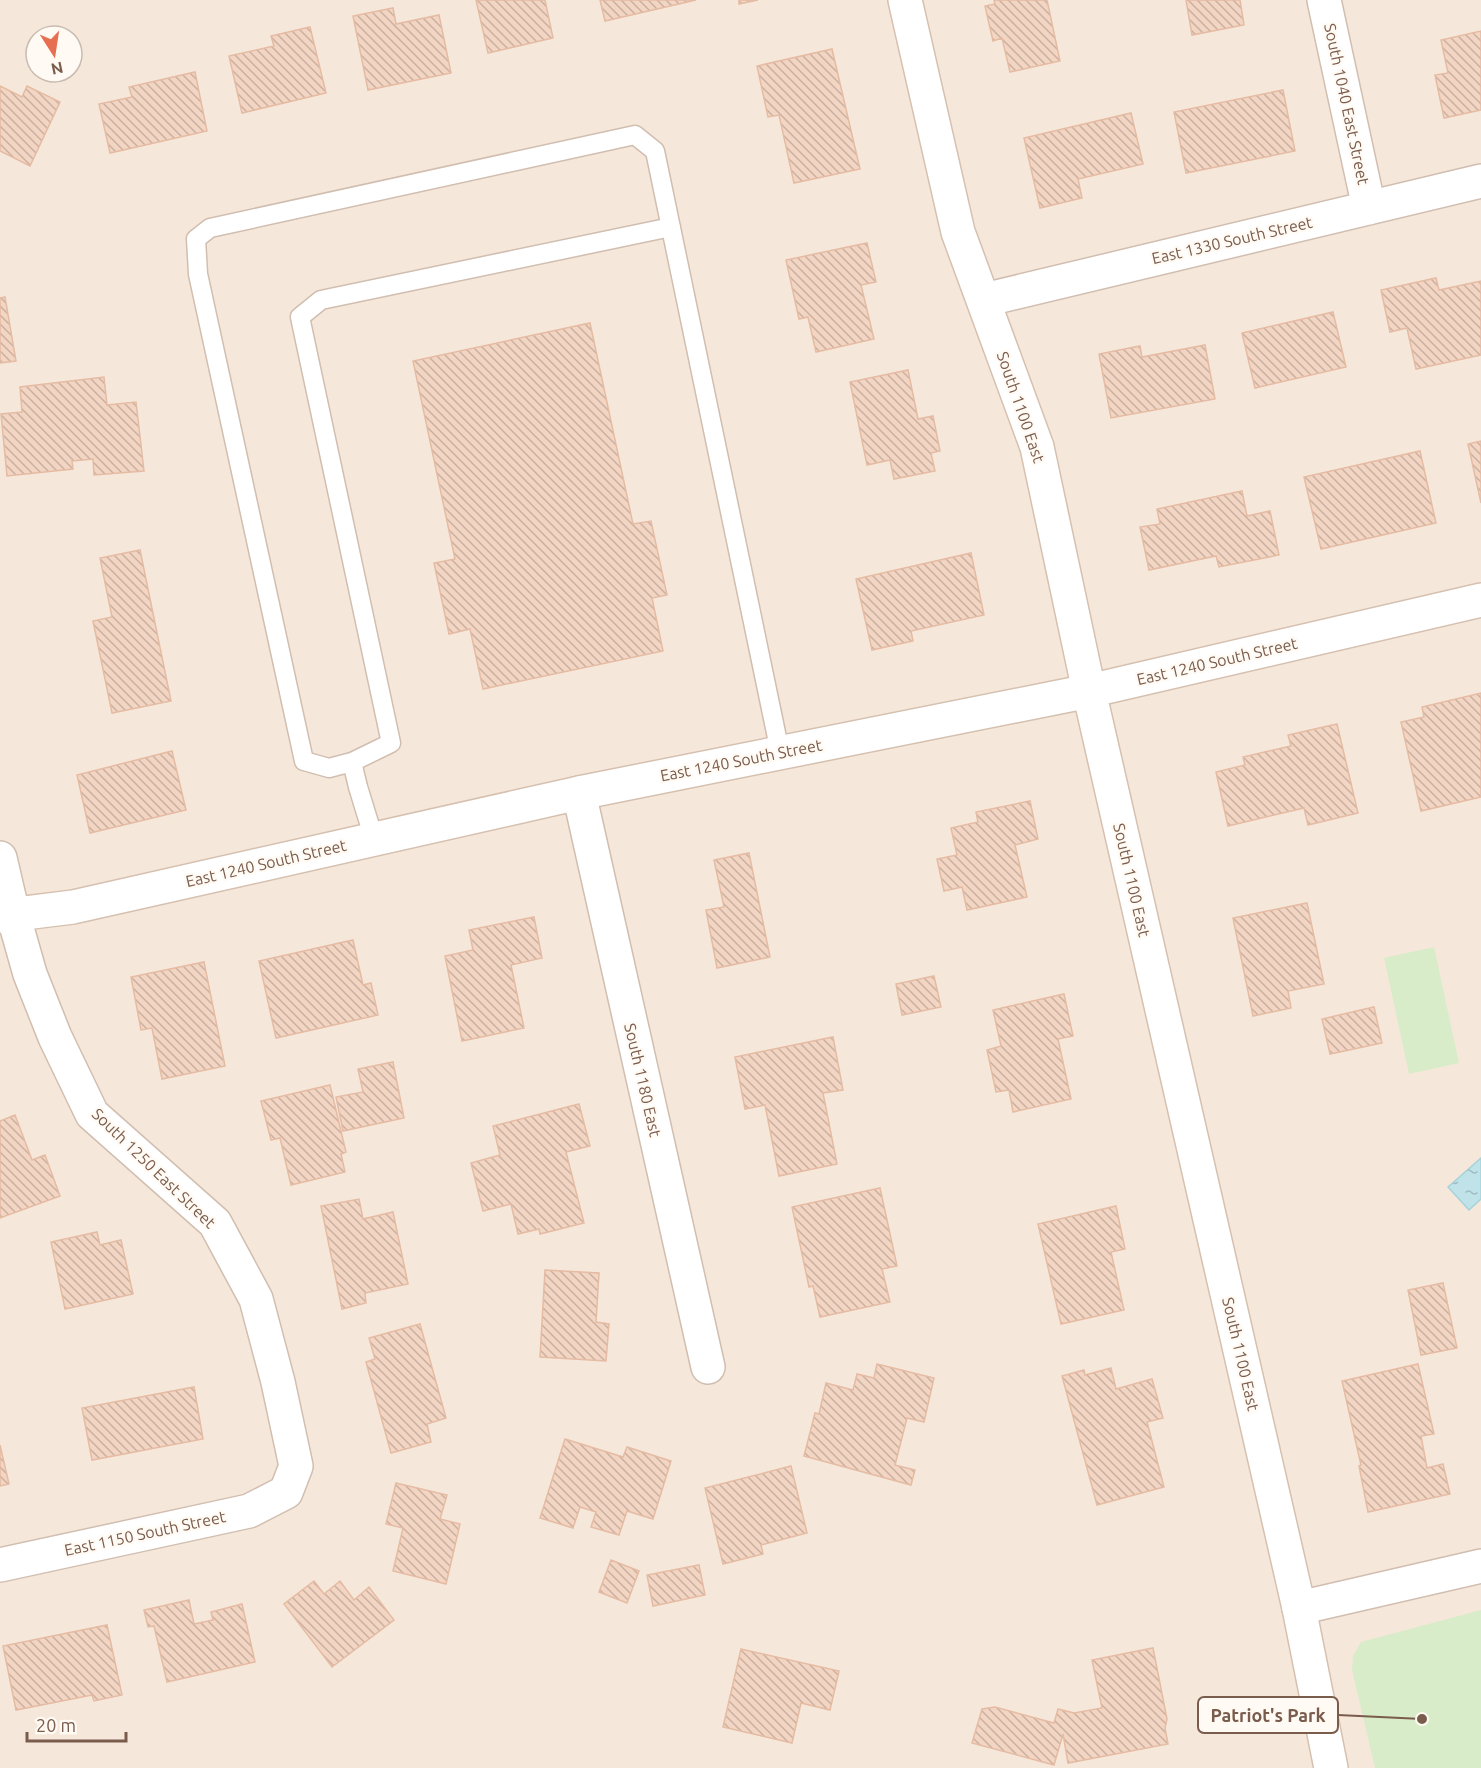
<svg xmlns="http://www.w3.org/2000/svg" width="1481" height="1768" font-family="Ubuntu,sans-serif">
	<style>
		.residential { fill: #f5e8da; fill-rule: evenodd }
		.park { fill: #d8ecc9 }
		.water { fill: url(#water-ripples); stroke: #a5d3da; stroke-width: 1.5 }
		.building { fill: url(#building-back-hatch); stroke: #e6bba3; stroke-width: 1.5 }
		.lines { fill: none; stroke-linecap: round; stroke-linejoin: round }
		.lane-casing { stroke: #d1beb0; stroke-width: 21 }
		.street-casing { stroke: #d1beb0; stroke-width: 36 }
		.secondary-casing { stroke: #d6c0b0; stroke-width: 36 }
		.lane { stroke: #fff; stroke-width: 18 }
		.street { stroke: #fff; stroke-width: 33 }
		.secondary { stroke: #fff; stroke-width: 33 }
		.labels { text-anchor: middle; stroke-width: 4.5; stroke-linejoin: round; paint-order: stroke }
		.street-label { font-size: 16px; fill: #7a5c4d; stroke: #fffaf3 }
		.leader { fill: none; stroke: #7a5c4d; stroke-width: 2 }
		.callout-dot { fill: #7a5c4d; stroke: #fffaf3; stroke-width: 2 }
		.callout { fill: #fffaf3; stroke: #7a5c4d; stroke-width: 2 }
		.callout-label { font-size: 18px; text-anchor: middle; font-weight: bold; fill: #7a5c4d }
	</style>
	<defs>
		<pattern id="water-ripples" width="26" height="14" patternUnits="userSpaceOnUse" patternTransform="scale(1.5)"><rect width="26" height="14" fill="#bfe3e8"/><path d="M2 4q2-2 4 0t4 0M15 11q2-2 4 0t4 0" fill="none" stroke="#a0bbbe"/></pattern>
		<pattern id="building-back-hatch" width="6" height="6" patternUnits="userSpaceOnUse" patternTransform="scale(1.5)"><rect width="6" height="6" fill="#f3d5c3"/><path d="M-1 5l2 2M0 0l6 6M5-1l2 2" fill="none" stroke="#cab0a1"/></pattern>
	</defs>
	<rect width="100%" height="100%" fill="#fdf6ec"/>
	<path class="residential" d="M0,0h1481v1768h-1481zM36,36h36v36h-36z"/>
	<path class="park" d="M1434,947l25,116 -50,11 -25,-116z
		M1481,1610v158h-106l-23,-98 1,-14 8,-14z"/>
	<path class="water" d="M1481,1158v41l-12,11 -21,-23z"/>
	<path class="building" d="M476,0h69l8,38 -65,15z
		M600,0h96l-91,21z
		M739,0h19l-19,4z
		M994,0h53l13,61 -50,11 -8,-34 -9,3 -8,-35 10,-2z
		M1186,0h54l4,25 -52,10z
		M393,8l3,16 43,-9 12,58 -83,17 -15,-74z
		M310,27l16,66 -84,20 -13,-57 45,-10 -3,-10z
		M1481,31v79l-37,8 -9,-43 13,-2 -7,-33z
		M832,49l28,120 -66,14 -15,-68 -11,2 -11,-51z
		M195,72l12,59 -97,22 -11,-49 33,-7 -3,-10z
		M0,86l22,11 5,-11 33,16 -30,64 -30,-15z
		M1283,90l12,61 -109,22 -12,-61z
		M1131,113l12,51 -65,15 4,19 -42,10 -16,-70z
		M867,243l9,39 -15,3 13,54 -58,13 -8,-35 -9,2 -13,-59z
		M1436,278l3,12 42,-9v74l-65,14 -9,-41 -17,4 -9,-42z
		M5,297l11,64 -16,2v-65z
		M1333,312l13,55 -91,21 -13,-55z
		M590,323l43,201 18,-3 16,74 -15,3 11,53 -180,38 -13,-60 -21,5 -15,-71 21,-4 -42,-198z
		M1205,345l10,54 -104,19 -12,-64 41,-8 2,11z
		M908,370l10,49 15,-3 7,35 -9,2 4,18 -41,8 -4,-19 -23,5 -17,-83z
		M104,377l3,28 29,-3 8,69 -50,4 -1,-16 -21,2 1,8 -66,7 -6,-62 21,-2 -2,-25z
		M1481,441v62l-13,-59z
		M1420,451l16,72 -115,26 -17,-72z
		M1242,491l5,25 23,-5 9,44 -60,12 -3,-11 -67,14 -9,-43 20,-3 -3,-15z
		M140,550l31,151 -59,12 -19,-92 19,-4 -12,-59z
		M971,553l13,62 -73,16 2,10 -41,9 -16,-71z
		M1481,693v104l-60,14 -20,-89 23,-5 -2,-10z
		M1337,724l21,89 -50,12 -4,-17 -76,18 -12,-54 29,-7 -2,-8 48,-11 -3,-11z
		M172,751l14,59 -96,23 -13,-58z
		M1030,801l8,38 -23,6 12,52 -60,13 -5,-23 -18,4 -7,-32 20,-4 -6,-27 27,-6 -2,-10z
		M749,853l21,104 -53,11 -11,-58 18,-3 -10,-47z
		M1307,903l17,81 -36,7 3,17 -38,8 -20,-98z
		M534,917l8,41 -31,7 13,63 -62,13 -17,-85 28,-6 -4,-20z
		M353,940l10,45 8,-2 7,32 -102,23 -17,-77z
		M204,962l21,104 -63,13 -10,-51 -11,2 -10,-53z
		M934,976l7,31 -39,8 -6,-31z
		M1064,994l9,42 -15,3 13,60 -58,13 -4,-22 -13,2 -9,-42 14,-4 -8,-36z
		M1374,1007l8,36 -52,11 -8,-35z
		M833,1037l10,53 -20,3 14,71 -58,12 -14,-71 -20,4 -10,-52z
		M393,1062l11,56 -61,13 -7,-34 27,-5 -5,-23z
		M330,1085l16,67 -5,2 4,18 -54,13 -11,-47 -9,2 -10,-39z
		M579,1104l11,42 -24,6 18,71 -44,11 -1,-5 -21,5 -7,-30 -28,7 -12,-48 29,-8 -7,-29z
		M15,1115l17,45 13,-5 15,41 -60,22v-97z
		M880,1188l17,78 -15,3 8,33 -70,15 -7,-31 -4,1 -17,-80z
		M359,1199l4,20 30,-7 15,72 -43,9 1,10 -24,6 -21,-103z
		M1116,1206l9,43 -14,3 13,58 -63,14 -23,-100z
		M97,1232l3,13 21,-5 12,54 -68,15 -14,-67z
		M545,1270l54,3 -3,49 13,2 -3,37 -66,-4z
		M1443,1283l14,65 -36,7 -13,-65z
		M420,1324l26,94 -19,6 4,18 -40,11 -25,-91 9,-3 -6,-21z
		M877,1364l57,14 -10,44 -17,-4 -12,47 20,5 -4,15 -107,-29 11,-43 4,1 7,-31 27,7 4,-16 17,4z
		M1418,1364l16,70 -13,2 6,32 16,-4 7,30 -82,18 -9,-46 2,-1 -19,-84z
		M1111,1368l5,21 36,-10 11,39 -16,4 17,65 -67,18 -35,-129 22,-6 1,5z
		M194,1387l9,52 -111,21 -10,-52z
		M565,1439l58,18 4,-10 44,14 -18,58 -26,-8 -8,24 -28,-8 5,-15 -16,-5 -7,21 -33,-10z
		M0,1445l9,39 -9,2z
		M791,1466l16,67 -46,12 2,9 -40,10 -18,-76z
		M396,1483l51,12 -7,24 20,5 -14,60 -53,-13 10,-43 -17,-4z
		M611,1560l28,11 -12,32 -28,-11z
		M699,1565l6,30 -52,11 -6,-31z
		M314,1581l10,13 16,-13 14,19 15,-13 25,33 -62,47 -48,-63z
		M189,1600l5,24 19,-4 -2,-8 31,-8 13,58 -88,20 -13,-56 -6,1 -4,-17z
		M107,1625l15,70 -28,6 -2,-6 -76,15 -13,-64z
		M1153,1648l14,71 -2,9 3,16 -100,19 -5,-29 -9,31 -82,-22 10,-34 13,-2 59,16 4,-14 16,4 28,-5 -10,-48z
		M741,1649l98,22 -9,39 -29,-7 -9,40 -69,-16z"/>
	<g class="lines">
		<g class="lane-casing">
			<path id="lane" d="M352,762l39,-19 -91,-426 21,-17 350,-73
				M374,839l-16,-52 -6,-25 -23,6 -25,-7 -106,-487 -2,-35 14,-11 425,-93 20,16 125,601"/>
		</g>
		<g class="street-casing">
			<path id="street" d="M1324,0l45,208
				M984,300l497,-119
				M579,793l129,574
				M0,858l13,56 17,60 25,63 37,77 123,109 41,76 22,83 18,84 -10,26 -37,19 -249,54
				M1299,1608l182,-42"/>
		</g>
		<g class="secondary-casing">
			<path id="secondary" d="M905,0l53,232 79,215 52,244 210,917 32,160
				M0,916l73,-9 506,-114 510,-102 392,-91"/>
		</g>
		<use href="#lane" class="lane"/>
		<use href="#street" class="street"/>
		<use href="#secondary" class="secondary"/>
	</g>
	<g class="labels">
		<g class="street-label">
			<text transform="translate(1347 104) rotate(78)" y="6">South 1040 East Street</text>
			<text transform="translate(1232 240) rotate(-13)" y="6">East 1330 South Street</text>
			<text transform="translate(1021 407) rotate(71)" y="6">South 1100 East</text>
			<text transform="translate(1217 661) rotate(-13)" y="6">East 1240 South Street</text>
			<text transform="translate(741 760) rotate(-11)" y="6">East 1240 South Street</text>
			<text transform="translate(266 863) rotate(-13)" y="6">East 1240 South Street</text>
			<text transform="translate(1132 880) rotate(77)" y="6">South 1100 East</text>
			<text transform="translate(643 1080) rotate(77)" y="6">South 1180 East</text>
			<text transform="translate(154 1168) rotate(44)" y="6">South 1250 East Street</text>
			<text transform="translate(1241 1354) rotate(77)" y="6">South 1100 East</text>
			<text transform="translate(145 1533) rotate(-12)" y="6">East 1150 South Street</text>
		</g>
	</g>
	<path class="leader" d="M1422 1719L1338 1715"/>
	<circle class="callout-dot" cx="1422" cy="1719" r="6"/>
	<rect class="callout" x="1198" y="1697" width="140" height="36" rx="6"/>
	<g class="callout-label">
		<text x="1268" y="1722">Patriot's Park</text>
	</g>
	<g transform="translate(54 54) rotate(168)"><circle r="28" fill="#fffaf3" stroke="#cabbb1" stroke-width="1.5"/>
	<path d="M0-4.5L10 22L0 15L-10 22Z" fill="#e76f51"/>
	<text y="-9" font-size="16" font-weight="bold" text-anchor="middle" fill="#7a5c4d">N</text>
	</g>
	<path d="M27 1732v9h99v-9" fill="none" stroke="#7a5c4d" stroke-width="3"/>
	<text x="36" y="1732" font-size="18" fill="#7a5c4d" stroke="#fffaf3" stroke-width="4.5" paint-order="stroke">20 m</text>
</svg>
